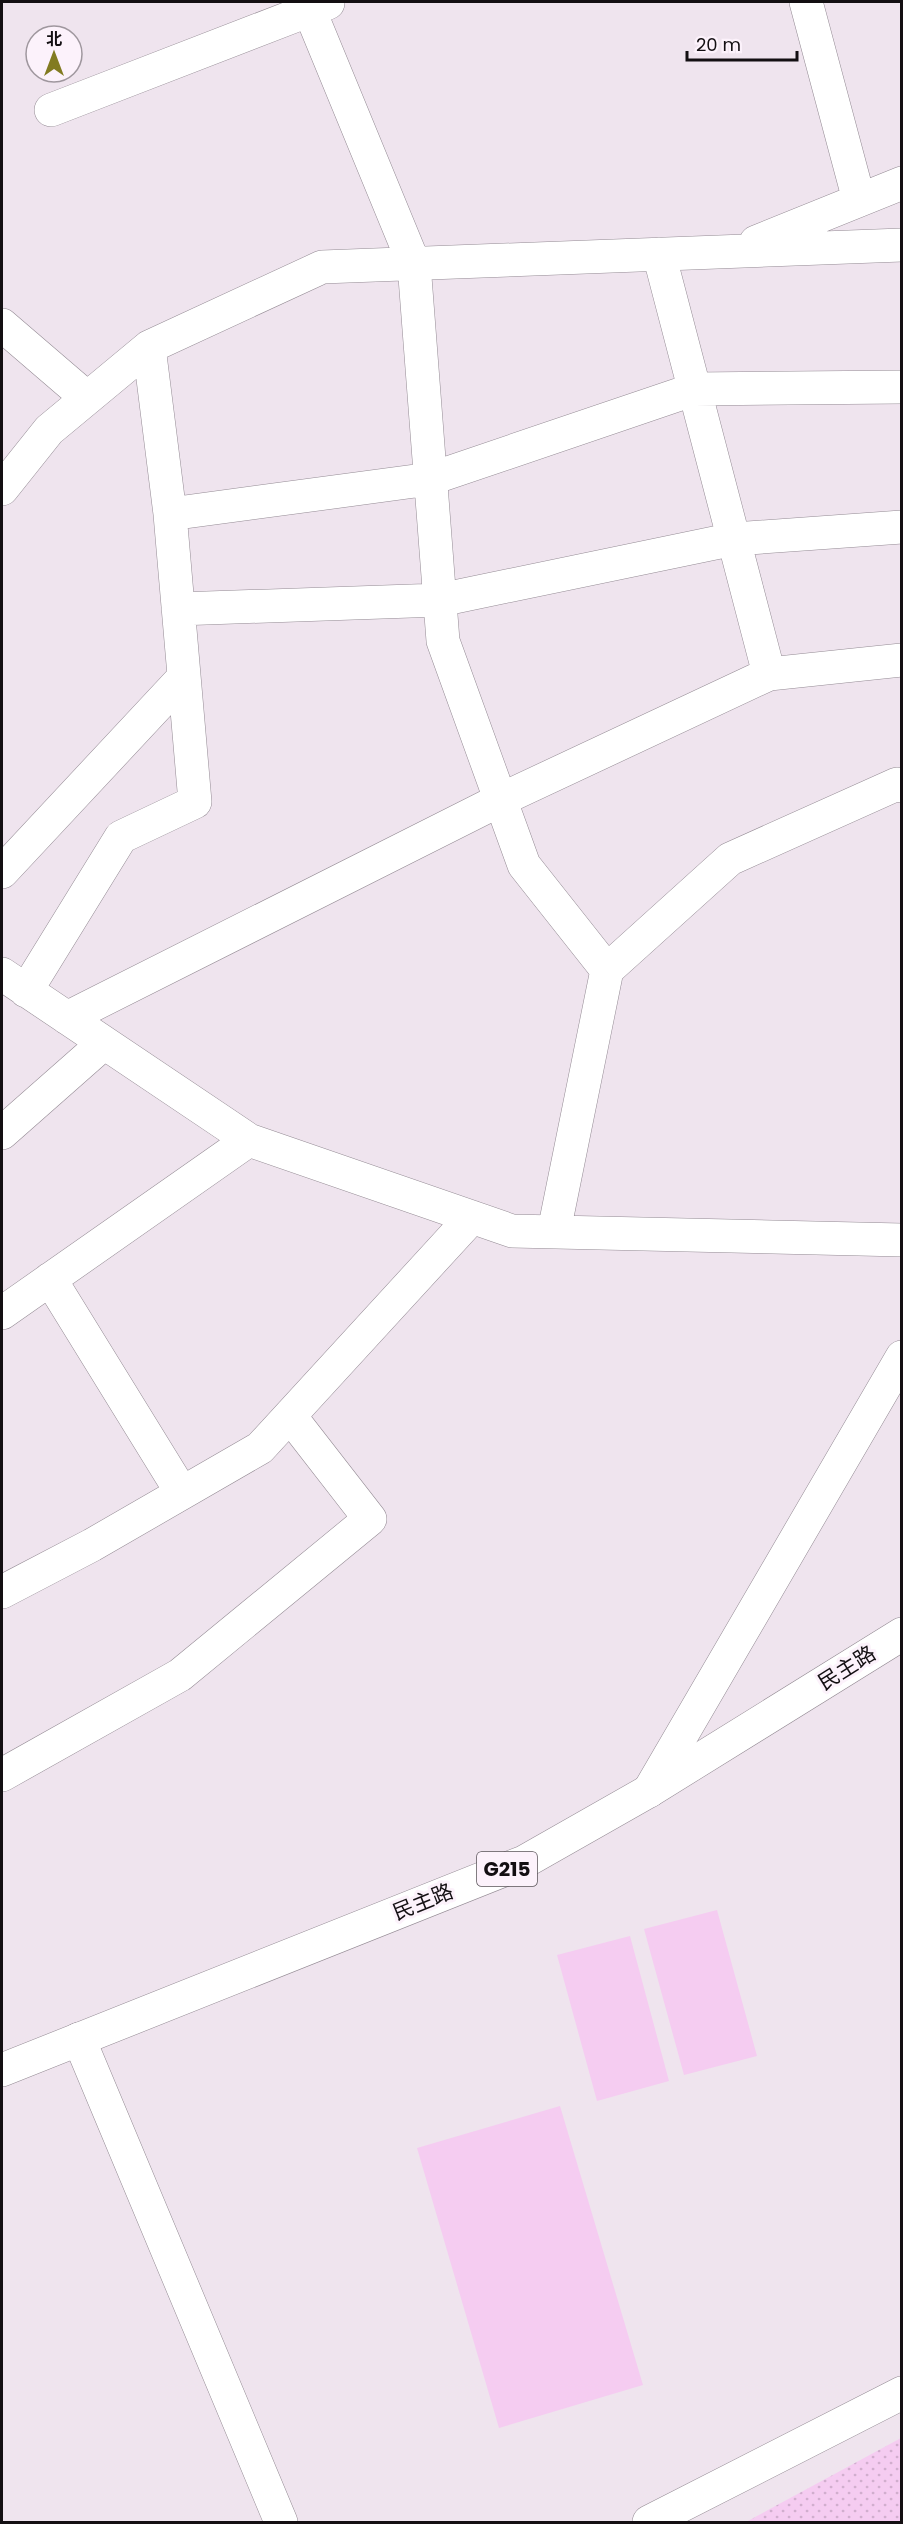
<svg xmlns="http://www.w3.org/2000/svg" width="903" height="2524" font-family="Poppins,'Noto Sans SC',sans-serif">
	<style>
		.grass { fill: url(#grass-dots) }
		.pitch { fill: #f5ccf1 }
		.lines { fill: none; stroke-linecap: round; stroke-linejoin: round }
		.minor-casing { stroke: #948b94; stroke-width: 34 }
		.highway-casing { stroke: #948b94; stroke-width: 34 }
		.minor { stroke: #fff; stroke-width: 33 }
		.highway { stroke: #fff; stroke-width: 33 }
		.labels { text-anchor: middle; stroke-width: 6; stroke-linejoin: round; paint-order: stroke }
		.shield { fill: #fcf2fb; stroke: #595358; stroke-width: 1.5 }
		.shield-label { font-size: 20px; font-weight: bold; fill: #130f12 }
		.street-label { font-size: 21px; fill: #130f12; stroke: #fcf2fb }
	</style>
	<defs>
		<pattern id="grass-dots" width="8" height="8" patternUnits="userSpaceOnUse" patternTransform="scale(1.5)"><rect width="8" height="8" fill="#f5ccf1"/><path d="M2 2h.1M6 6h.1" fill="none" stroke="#d1aece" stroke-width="1.8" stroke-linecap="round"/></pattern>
	</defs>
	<rect width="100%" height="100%" fill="#efe4ee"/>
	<path class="grass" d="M901,2438v84h-155z"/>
	<path class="pitch" d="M717,1910l40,146 -73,19 -40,-146z
		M630,1936l39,145 -72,20 -40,-146z
		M560,2106l83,279 -144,43 -82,-280z"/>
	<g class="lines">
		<g class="minor-casing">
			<path id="minor" d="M313,2l-4,7 105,255 29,377 81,224 83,105
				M806,2l53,198
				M51,110l277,-107
				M756,242l146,-59
				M659,254l110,420
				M2,325l85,73
				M2,489l47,-59 100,-83 173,-80 580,-22
				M170,514l260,-35 265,-90 207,-2
				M178,609l262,-9 294,-61 168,-12
				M2,872l182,-195
				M2,974l247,166 263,91 390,9
				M26,991l95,-154 74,-35 -25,-288 -21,-167
				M67,1018l433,-218 269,-126 133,-14
				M2,1133l102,-90
				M554,1231l53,-261 123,-111 167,-75 5,2
				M50,1279l132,214
				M2,1313l247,-173
				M2,1592l90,-47 168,-97 212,-231
				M2,1775l178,-100 190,-156 -80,-103
				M649,1791l253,-434
				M79,2039l202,483
				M649,2522l253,-129"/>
		</g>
		<g class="highway-casing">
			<path id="highway" d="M2,2070l522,-208 125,-71 253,-157"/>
		</g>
		<use href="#minor" class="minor"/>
		<use href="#highway" class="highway"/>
	</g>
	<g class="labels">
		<rect class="shield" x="477" y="1852" width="60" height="34" rx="4.5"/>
		<g class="shield-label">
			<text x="507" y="1876">G215</text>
		</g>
		<g class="street-label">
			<text transform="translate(847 1668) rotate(-32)" y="7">民主路</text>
			<text transform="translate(423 1902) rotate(-22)" y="7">民主路</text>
		</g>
	</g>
	<rect width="903" height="2524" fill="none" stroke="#130f12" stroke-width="6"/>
	<g transform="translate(54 54)"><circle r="28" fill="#fcf2fb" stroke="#9f979e" stroke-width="1.5"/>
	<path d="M0-4.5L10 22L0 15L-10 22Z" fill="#827b21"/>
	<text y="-9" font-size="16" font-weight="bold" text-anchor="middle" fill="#130f12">北</text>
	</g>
	<path d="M687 51v9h110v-9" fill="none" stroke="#130f12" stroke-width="3"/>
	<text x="696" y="51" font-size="18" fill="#130f12" stroke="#fcf2fb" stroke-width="4.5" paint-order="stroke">20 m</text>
</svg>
